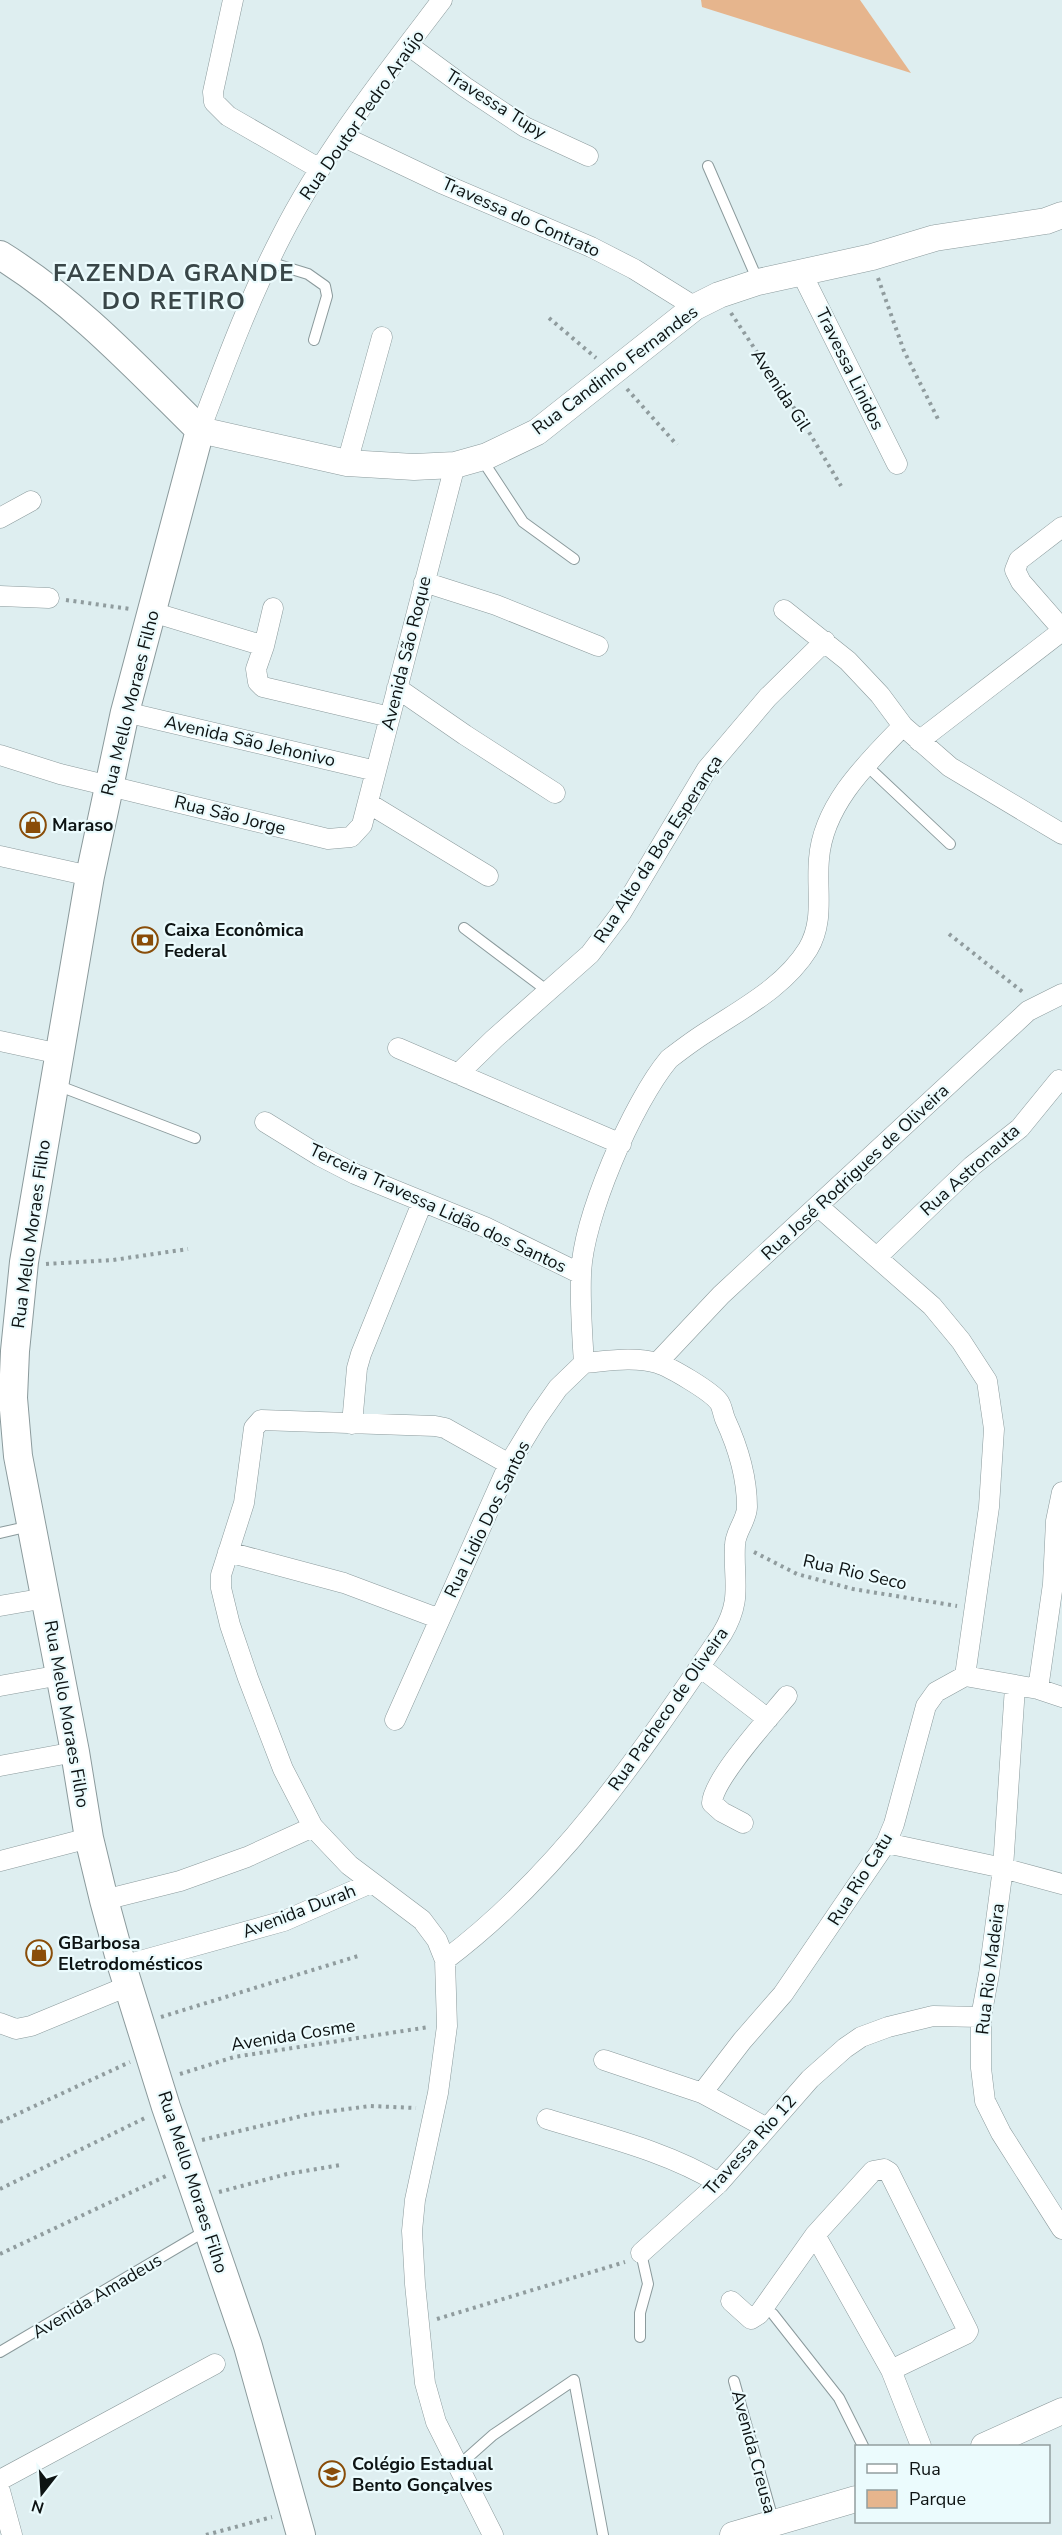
<svg xmlns="http://www.w3.org/2000/svg" width="1062" height="2535" font-family="'Nunito Sans',sans-serif">
	<style>
		.green { fill: #e6b58d }
		.lines { fill: none; stroke-linecap: round; stroke-linejoin: round }
		.service-casing { stroke: #8b9a9c; stroke-width: 12 }
		.minor-casing { stroke: #8b9a9c; stroke-width: 21 }
		.tertiary-casing { stroke: #8b9a9c; stroke-width: 27 }
		.secondary-casing { stroke: #8b9a9c; stroke-width: 30 }
		.path { stroke: #909c9e; stroke-width: 4; stroke-dasharray: 3 4.5; stroke-linecap: butt }
		.service { stroke: #fff; stroke-width: 10 }
		.minor { stroke: #fff; stroke-width: 20 }
		.tertiary { stroke: #fff; stroke-width: 26 }
		.secondary { stroke: #fff; stroke-width: 28 }
		.labels { text-anchor: middle; stroke-width: 4.5; stroke-linejoin: round; paint-order: stroke }
		.street-label { font-size: 18px; fill: #0d1313; stroke: #ebfbfd }
		.poi-label { font-size: 18px; font-weight: bold; fill: #0d1313; stroke: #ebfbfd; text-anchor: start }
		.district-label { font-size: 24px; font-weight: bold; letter-spacing: 1.5px; fill: #394648; stroke: #ebfbfd }
	</style>
	<rect width="100%" height="100%" fill="#deeef0"/>
	<path class="green" d="M701,0h159l51,73 -209,-66z"/>
	<g class="lines">
		<g class="service-casing">
			<path id="service" d="M708,166l50,115
				M269,262l39,12 17,12 2,10 -13,44
				M481,458l42,64 51,37
				M866,765l84,79
				M464,928l85,64
				M54,1084l141,54
				M0,1533l17,-4
				M773,2314l66,84 24,48
				M640,2337v-24l8,-29 -7,-31
				M0,2352l207,-122
				M734,2381l40,142
				M457,2467l36,-32 81,-55 29,155"/>
		</g>
		<g class="minor-casing">
			<path id="minor" d="M233,0l-20,92 1,10 14,14 92,53
				M408,45l57,42 60,40 63,29
				M342,136l99,47 150,64 43,22 61,38
				M802,274l95,190
				M200,430c25,-66 49,-131 81,-193 43,-85 104,-162 161,-237
				M347,463l35,-126
				M0,518l31,-17
				M1062,527l-43,33 -4,10 6,12 41,47
				M424,582l72,23 102,41
				M0,596l49,2
				M273,608l-9,38 -8,23 2,13 5,5 127,30
				M784,610l64,51 32,34 23,31 47,41 112,67
				M152,612l112,34
				M397,688l68,47 90,58
				M125,712l251,59
				M919,741l143,-110
				M0,755l60,19 268,65 23,-2 11,-12 93,-360
				M368,803l120,73
				M0,856l90,20
				M0,1041l60,13
				M398,1048l223,96
				M458,1074l36,-35 96,-85 31,-41 86,-144 61,-72 57,-56
				M265,1122l55,34 35,18 130,53 96,47
				M819,1207l113,99 29,35 26,40 7,48 -5,78 -24,169
				M878,1256l94,-90 48,-38 39,-48
				M657,1363l64,-68 307,-284 34,-17
				M352,1424l5,-56 4,-14 61,-151
				M228,1552l116,31 96,36
				M0,1606l46,-8
				M700,1667l68,52
				M0,1686l61,-11
				M1015,1687l-12,181 -14,106 -8,43v51l4,33 16,32 61,96
				M1038,1689l15,-105 3,-63 6,-29
				M395,1720l114,-256 28,-46 21,-30 26,-25c-2,-29 -4,-59 -3,-88 1,-56 52,-173 88,-216 13,-10 26,-20 41,-29 35,-23 75,-44 98,-81 17,-29 8,-58 11,-90 4,-54 48,-96 84,-133
				M0,1766l75,-14
				M743,1823l-21,-11 -10,-9c1,-24 57,-85 75,-107
				M886,1843l117,25 59,16
				M0,1861l89,-23
				M104,1900l76,-19 67,-24 66,-30
				M445,1960c116,-87 197,-208 277,-326 21,-35 11,-52 13,-89 0,-13 12,-25 12,-38 0,-32 -9,-60 -22,-88 -2,-5 -3,-13 -6,-17 -8,-11 -49,-35 -62,-39 -23,-7 -50,-2 -73,0
				M122,1966l162,-45 87,-38
				M0,2023l16,6 15,-3 97,-40
				M604,2060l98,33 63,34
				M702,2093l40,-52 41,-47 103,-151 8,-19 32,-118 10,-14 29,-16 73,13 24,8
				M547,2119c58,18 119,32 172,64
				M815,2235l76,135 30,76
				M641,2253l78,-70 91,-104 35,-31 16,-11 27,-10 45,-11 48,1
				M731,2301l20,18 8,-5 56,-79 58,-64 11,-2 5,3 79,159 -2,3 -75,36
				M0,2480l215,-116
				M0,2491l12,44
				M493,2535l-57,-113 -11,-39 -10,-99 -3,-53 3,-31 23,-107 9,-67 -2,-66 -8,-20 -15,-20 -73,-55 -36,-38 -30,-58 -35,-91 -18,-53 -9,-37v-13l23,-72 10,-75 7,-8 174,6 10,2 64,36"/>
		</g>
		<g class="tertiary-casing">
			<path id="tertiary" d="M200,430l147,33 67,4 41,-2 32,-9 50,-24 158,-125 24,-12 39,-13 114,-25 63,-19 111,-17 16,-6
				M984,2446l78,-35
				M733,2535l123,-36"/>
		</g>
		<g class="secondary-casing">
			<path id="secondary" d="M0,255c76,47 137,113 200,175l-75,282 -35,164 -66,386 -9,89 -2,47 5,58 57,296 14,86 15,62 18,66 44,141 82,239 53,189"/>
		</g>
		<path class="path" d="M878,278l26,73 35,70
			M731,313l69,104 41,69
			M549,318l47,40
			M627,389l50,56
			M66,600l64,9
			M949,934l75,59
			M46,1264l67,-4 75,-11
			M754,1552l43,22 56,15 104,17
			M161,2017l197,-61
			M180,2074l54,-17 195,-30
			M0,2122l130,-60
			M202,2140l108,-26 60,-8 46,2
			M0,2189l147,-72
			M219,2192l68,-18 54,-9
			M0,2254l166,-78
			M437,2319l188,-57
			M206,2535l66,-18"/>
		<use href="#service" class="service"/>
		<use href="#minor" class="minor"/>
		<use href="#tertiary" class="tertiary"/>
		<use href="#secondary" class="secondary"/>
	</g>
	<defs>
		<g id="shop-ring" transform="scale(1.35)"><circle r="9.5" fill="#ebfbfd" stroke="#894d09" stroke-width="1.5"/><path d="M-5-2.5h2.3a2.7 3.5 0 0 1 5.4 0H5L5.5 6h-11ZM-1.5-2.5h3a1.5 2.3 0 0 0-3 0Z" fill="#894d09"/></g>
		<g id="bank-ring" transform="scale(1.35)"><circle r="9.5" fill="#ebfbfd" stroke="#894d09" stroke-width="1.5"/><path d="M-6-4H6V4H-6ZM0-2.3a2.3 2.3 0 1 0 0 4.6a2.3 2.3 0 1 0 0-4.6Z" fill="#894d09"/></g>
		<g id="school-ring" transform="scale(1.35)"><circle r="9.5" fill="#ebfbfd" stroke="#894d09" stroke-width="1.5"/><path d="M0-5L7-2L0 1L-7-2ZM-4 1L0 2.5L4 1V4Q0 6-4 4Z" fill="#894d09"/></g>
	</defs>
	<g fill-rule="evenodd">
		<use href="#shop-ring" x="33" y="825"/>
		<use href="#bank-ring" x="145" y="940"/>
		<use href="#shop-ring" x="39" y="1953"/>
		<use href="#school-ring" x="332" y="2474"/>
	</g>
	<g class="labels">
		<g class="street-label">
			<text transform="translate(496 104) rotate(32)" y="6">Travessa Tupy</text>
			<text transform="translate(362 115) rotate(-55)" y="6">Rua Doutor Pedro Araújo</text>
			<text transform="translate(521 217) rotate(24)" y="6">Travessa do Contrato</text>
			<text transform="translate(850 369) rotate(64)" y="6">Travessa Linidos</text>
			<text transform="translate(615 370) rotate(-37)" y="6">Rua Candinho Fernandes</text>
			<text transform="translate(781 390) rotate(57)" y="6">Avenida Gil</text>
			<text transform="translate(406 653) rotate(-76)" y="6">Avenida São Roque</text>
			<text transform="translate(130 703) rotate(-76)" y="6">Rua Mello Moraes Filho</text>
			<text transform="translate(250 741) rotate(13)" y="6">Avenida São Jehonivo</text>
			<text transform="translate(230 815) rotate(14)" y="6">Rua São Jorge</text>
			<text transform="translate(658 849) rotate(-57)" y="6">Rua Alto da Boa Esperança</text>
			<text transform="translate(970 1170) rotate(-42)" y="6">Rua Astronauta</text>
			<text transform="translate(855 1172) rotate(-43)" y="6">Rua José Rodrigues de Oliveira</text>
			<text transform="translate(438 1208) rotate(25)" y="6">Terceira Travessa Lidão dos Santos</text>
			<text transform="translate(31 1234) rotate(-82)" y="6">Rua Mello Moraes Filho</text>
			<text transform="translate(487 1519) rotate(-64)" y="6">Rua Lidio Dos Santos</text>
			<text transform="translate(855 1572) rotate(13)" y="6">Rua Rio Seco</text>
			<text transform="translate(668 1709) rotate(-55)" y="6">Rua Pacheco de Oliveira</text>
			<text transform="translate(67 1714) rotate(80)" y="6">Rua Mello Moraes Filho</text>
			<text transform="translate(860 1879) rotate(-58)" y="6">Rua Rio Catu</text>
			<text transform="translate(299 1911) rotate(-21)" y="6">Avenida Durah</text>
			<text transform="translate(990 1969) rotate(-83)" y="6">Rua Rio Madeira</text>
			<text transform="translate(293 2035) rotate(-9)" y="6">Avenida Cosme</text>
			<text transform="translate(750 2145) rotate(-48)" y="6">Travessa Rio 12</text>
			<text transform="translate(193 2182) rotate(72)" y="6">Rua Mello Moraes Filho</text>
			<text transform="translate(97 2296) rotate(-31)" y="6">Avenida Amadeus</text>
			<text transform="translate(754 2452) rotate(75)" y="6">Avenida Creusa</text>
		</g>
		<g class="poi-label">
			<text x="52" y="831">Maraso</text>
			<text x="164" y="936">Caixa Econômica<tspan x="164" dy="21">Federal</tspan></text>
			<text x="58" y="1949">GBarbosa<tspan x="58" dy="21">Eletrodomésticos</tspan></text>
			<text x="352" y="2470">Colégio Estadual<tspan x="352" dy="21">Bento Gonçalves</tspan></text>
		</g>
		<g class="district-label">
			<text x="174" y="281">FAZENDA GRANDE<tspan x="174" dy="28">DO RETIRO</tspan></text>
		</g>
	</g>
	<rect x="855" y="2445" width="195" height="78" fill="#ebfbfd" stroke="#929e9f" stroke-width="1.5"/>
	<rect x="867" y="2464" width="30" height="9" fill="#ffffff" stroke="#929e9f" stroke-width="1.5"/>
	<text x="909" y="2475" font-size="18" fill="#0d1313">Rua</text>
	<rect x="867" y="2490" width="30" height="18" fill="#e6b58d" stroke="#929e9f" stroke-width="1.5"/>
	<text x="909" y="2505" font-size="18" fill="#0d1313">Parque</text>
	<g transform="translate(42 2493) rotate(197)" stroke="#ebfbfd" stroke-width="4.5" paint-order="stroke">
	<path d="M0-4.5L10 22L0 15L-10 22Z" fill="#0d1313"/>
	<text y="-9" font-size="16" font-weight="bold" text-anchor="middle" fill="#0d1313">N</text>
	</g>
</svg>
